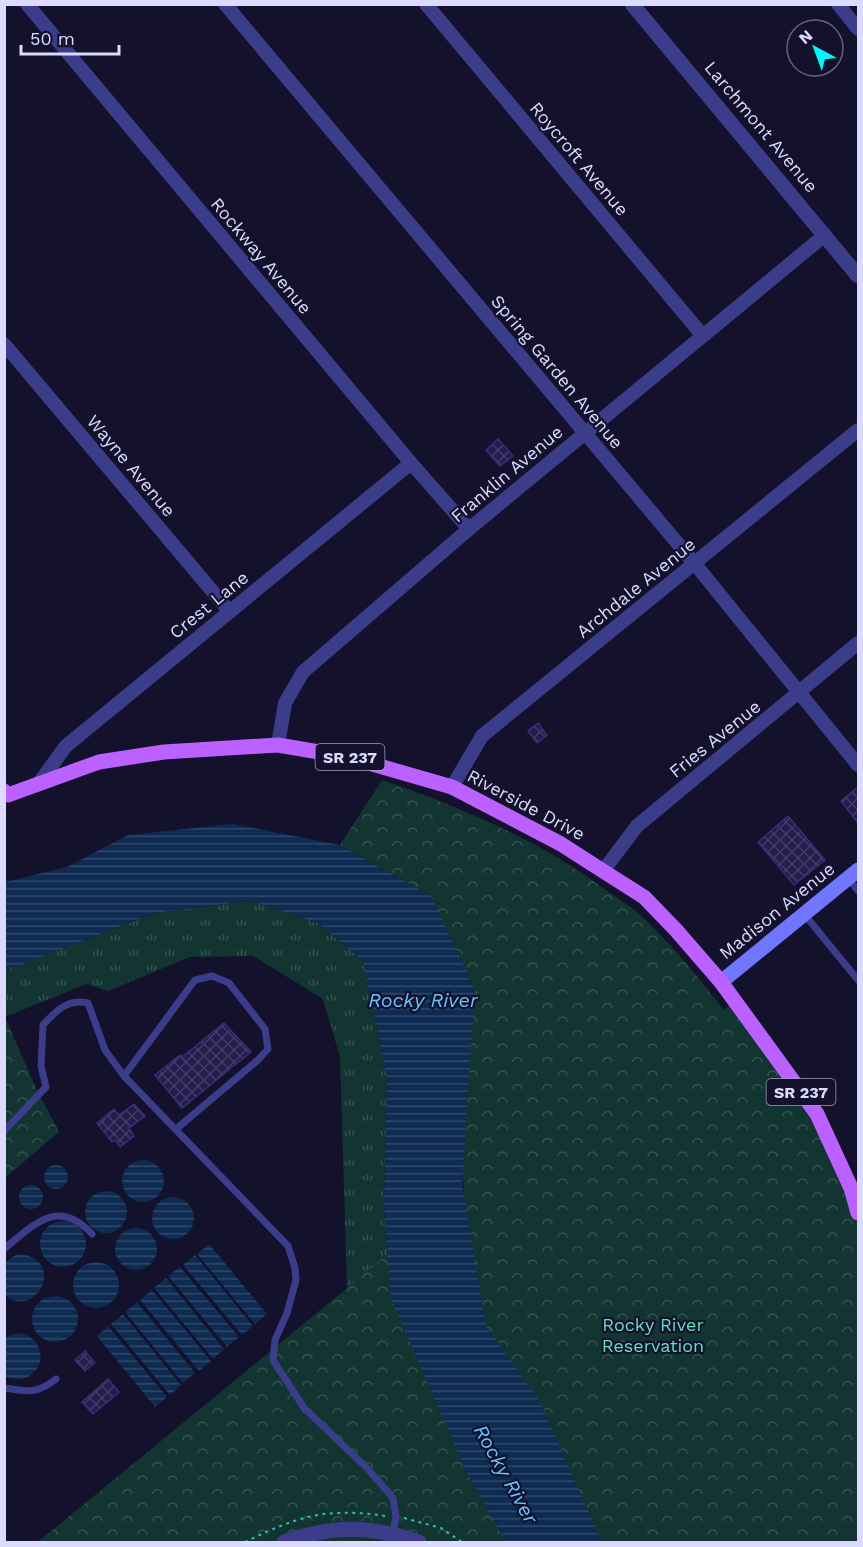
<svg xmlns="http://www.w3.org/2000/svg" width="863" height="1547" font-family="'Work Sans',sans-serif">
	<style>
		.grass { fill: url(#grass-tufts) }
		.forest { fill: url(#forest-crowns) }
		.water { fill: url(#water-rules) }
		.building { fill: url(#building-cross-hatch); stroke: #382e78; stroke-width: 1.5 }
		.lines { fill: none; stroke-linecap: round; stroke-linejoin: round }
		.path { stroke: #2fbeac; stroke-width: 2; stroke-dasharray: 3 4.5; stroke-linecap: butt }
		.service { stroke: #3b3d8a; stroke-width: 7 }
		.minor { stroke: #3b3d8a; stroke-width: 14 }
		.tertiary { stroke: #3b3d8a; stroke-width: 15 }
		.secondary { stroke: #7176ff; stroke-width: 15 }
		.primary { stroke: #ba61ff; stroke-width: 15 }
		.labels { text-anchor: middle; stroke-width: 4.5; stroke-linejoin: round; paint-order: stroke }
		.shield { fill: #13112b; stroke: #a09ebf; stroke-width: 1.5 }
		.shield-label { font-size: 16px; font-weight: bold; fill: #dcdaff }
		.street-label { font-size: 18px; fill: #dcdaff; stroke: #13112b }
		.park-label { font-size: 18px; fill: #63e2ba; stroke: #13112b }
		.water-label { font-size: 20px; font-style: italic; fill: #68c2ff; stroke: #13112b }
	</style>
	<defs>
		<pattern id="grass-tufts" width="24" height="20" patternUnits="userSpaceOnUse" patternTransform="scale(1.5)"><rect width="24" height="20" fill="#133531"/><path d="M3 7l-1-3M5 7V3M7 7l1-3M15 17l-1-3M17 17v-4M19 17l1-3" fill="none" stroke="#355250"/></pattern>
		<pattern id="forest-crowns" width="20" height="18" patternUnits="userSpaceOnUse" patternTransform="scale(1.5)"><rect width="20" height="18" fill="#133531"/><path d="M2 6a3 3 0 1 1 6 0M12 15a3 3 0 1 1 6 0" fill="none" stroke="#355250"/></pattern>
		<pattern id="water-rules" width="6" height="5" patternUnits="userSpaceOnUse" patternTransform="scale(1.5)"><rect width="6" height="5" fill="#0e2b51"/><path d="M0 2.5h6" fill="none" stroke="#30496b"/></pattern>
		<pattern id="building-cross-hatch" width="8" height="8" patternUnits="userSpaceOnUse" patternTransform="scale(1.5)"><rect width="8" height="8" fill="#231c4c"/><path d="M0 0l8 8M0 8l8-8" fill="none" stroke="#423c67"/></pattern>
	</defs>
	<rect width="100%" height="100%" fill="#13112b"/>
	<path class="grass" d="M250,901l68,22 45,38 24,117 -3,129 4,48 -41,34 -7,-232 -17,-58 -70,-43 -63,1 -82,34 -22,-7 -81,33 -1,-2v-44l151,-58z"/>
	<path class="forest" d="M382,780c79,27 157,60 224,110 11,8 23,15 33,24 32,29 58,62 85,96l10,-9 70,96 39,78 15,49v318h-820l426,-350 -33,-296 -91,-51z
		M4,1015l32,73 23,44 -54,46z"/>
	<path class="water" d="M233,824l107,21 91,51 44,94 -13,193 24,143 53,74 63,142h-96l-40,-71 -75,-172 -7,-92 3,-129 -24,-117 -45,-38 -68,-22 -96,12 -149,58v-89l62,-15 61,-32z
		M122 1181a21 21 0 1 1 42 0a21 21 0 1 1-42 0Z
		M44 1177a12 12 0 1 1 24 0a12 12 0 1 1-24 0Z
		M19 1197a12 12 0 1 1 24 0a12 12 0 1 1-24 0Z
		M85 1212a21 21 0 1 1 42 0a21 21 0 1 1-42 0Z
		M152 1218a21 21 0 1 1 42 0a21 21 0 1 1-42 0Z
		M40 1244a23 23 0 1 1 46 0a23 23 0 1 1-46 0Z
		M115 1249a21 21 0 1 1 42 0a21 21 0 1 1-42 0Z
		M209,1244l58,70 -12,10 -58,-70z
		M21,1254c47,8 13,68 -17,40l1,-32 9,-6z
		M195,1255l58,71 -11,9 -59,-70z
		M73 1285a23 23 0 1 1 46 0a23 23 0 1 1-46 0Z
		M180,1267l59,70 -12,10 -59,-71z
		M166,1278l58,71 -11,10 -59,-71z
		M152,1290l59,71 -12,10 -59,-71z
		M32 1319a23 23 0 1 1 46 0a23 23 0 1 1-46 0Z
		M137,1302l58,71 -12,10 -58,-71z
		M123,1314l58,71 -11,10 -59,-71z
		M108,1326l59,71 -12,10 -58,-71z
		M18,1333c15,2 22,11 23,26 -5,18 -19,25 -37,17l1,-39z"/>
	<path class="building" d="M498,439l15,17 -13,10 -14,-16z
		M538,723l9,12 -10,8 -9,-12z
		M858,787v36l-17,-22z
		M788,816l37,44 -31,25 -36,-43z
		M224,1023l27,29 -69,56 -27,-33 25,-20 2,2z
		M134,1104l11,12 -16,12 5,8 -14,11 -5,-7 -3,2 -15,-19 17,-14 5,6z
		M85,1351l10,12 -10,8 -10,-11z
		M108,1379l11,13 -26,22 -11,-12z"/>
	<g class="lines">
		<path class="path" d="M404,1518l37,10 21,14
			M245,1542c29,-14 61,-29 94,-29 16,-1 32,1 47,3"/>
		<path class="service" d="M849,879l9,12
			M804,914l54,66
			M176,1129l82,-69 10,-11 -3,-20 -36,-46 -17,-7 -17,4 -71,96 164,170 7,22 1,12 -9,33 -12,27 -2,20 31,48 63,60 26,30 3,19 -3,16
			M4,1131l42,-44 -5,-21 2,-41c13,-14 25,-27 45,-22l17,47 19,26
			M4,1249c31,-25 54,-52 88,-15
			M5,1388c23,4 32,6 51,-9"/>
		<path class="minor" d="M27,4l384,459 58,66
			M225,4l470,560 163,201
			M426,4l277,332
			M838,4l20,25
			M4,344l226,268
			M278,745l7,-42 18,-31 166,-143 356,-294
			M39,783l27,-37 345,-283
			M452,787l30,-51 376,-306
			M603,871l34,-45 221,-183"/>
		<path class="tertiary" d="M632,4l226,272
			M284,1542c50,-17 85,-17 135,0"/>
		<path class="secondary" d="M721,982l137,-112"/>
		<path class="primary" d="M4,791l4,4 91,-33 65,-10 114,-7 70,12 104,30 109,57 42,27 41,26 32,33 45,52 96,132 34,74 7,25"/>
	</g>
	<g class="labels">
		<g class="shield">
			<rect x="315.5" y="744" width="69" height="26" rx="4.5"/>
			<rect x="766.5" y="1079" width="69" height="26" rx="4.5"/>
		</g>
		<g class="shield-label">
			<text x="350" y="763">SR 237</text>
			<text x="801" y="1098">SR 237</text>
		</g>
		<g class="street-label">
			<text transform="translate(761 127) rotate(50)" y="6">Larchmont Avenue</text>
			<text transform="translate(579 159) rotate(50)" y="6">Roycroft Avenue</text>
			<text transform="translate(261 256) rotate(50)" y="6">Rockway Avenue</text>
			<text transform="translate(557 372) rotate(50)" y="6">Spring Garden Avenue</text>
			<text transform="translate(131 466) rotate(50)" y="6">Wayne Avenue</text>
			<text transform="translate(507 474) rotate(-40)" y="6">Franklin Avenue</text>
			<text transform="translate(636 588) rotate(-39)" y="6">Archdale Avenue</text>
			<text transform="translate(209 605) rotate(-39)" y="6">Crest Lane</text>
			<text transform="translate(715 739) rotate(-39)" y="6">Fries Avenue</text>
			<text transform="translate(526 805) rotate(28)" y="6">Riverside Drive</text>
			<text transform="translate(777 911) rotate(-39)" y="6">Madison Avenue</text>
		</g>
		<g class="park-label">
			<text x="653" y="1331">Rocky River<tspan x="653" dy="21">Reservation</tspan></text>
		</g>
		<g class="water-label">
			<text x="423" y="1007">Rocky River</text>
			<text transform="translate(506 1474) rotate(61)" y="7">Rocky River</text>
		</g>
	</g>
	<rect width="863" height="1547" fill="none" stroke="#dcdaff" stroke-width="12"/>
	<g transform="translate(815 48) rotate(319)"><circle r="28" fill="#13112b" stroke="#636180" stroke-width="1.5"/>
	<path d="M0-4.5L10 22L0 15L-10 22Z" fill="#06f5ff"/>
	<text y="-9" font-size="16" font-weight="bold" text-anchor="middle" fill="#dcdaff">N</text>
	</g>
	<path d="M21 45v9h98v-9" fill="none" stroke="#dcdaff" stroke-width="3"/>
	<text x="30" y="45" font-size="18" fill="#dcdaff" stroke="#13112b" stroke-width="4.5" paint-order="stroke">50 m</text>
</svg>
